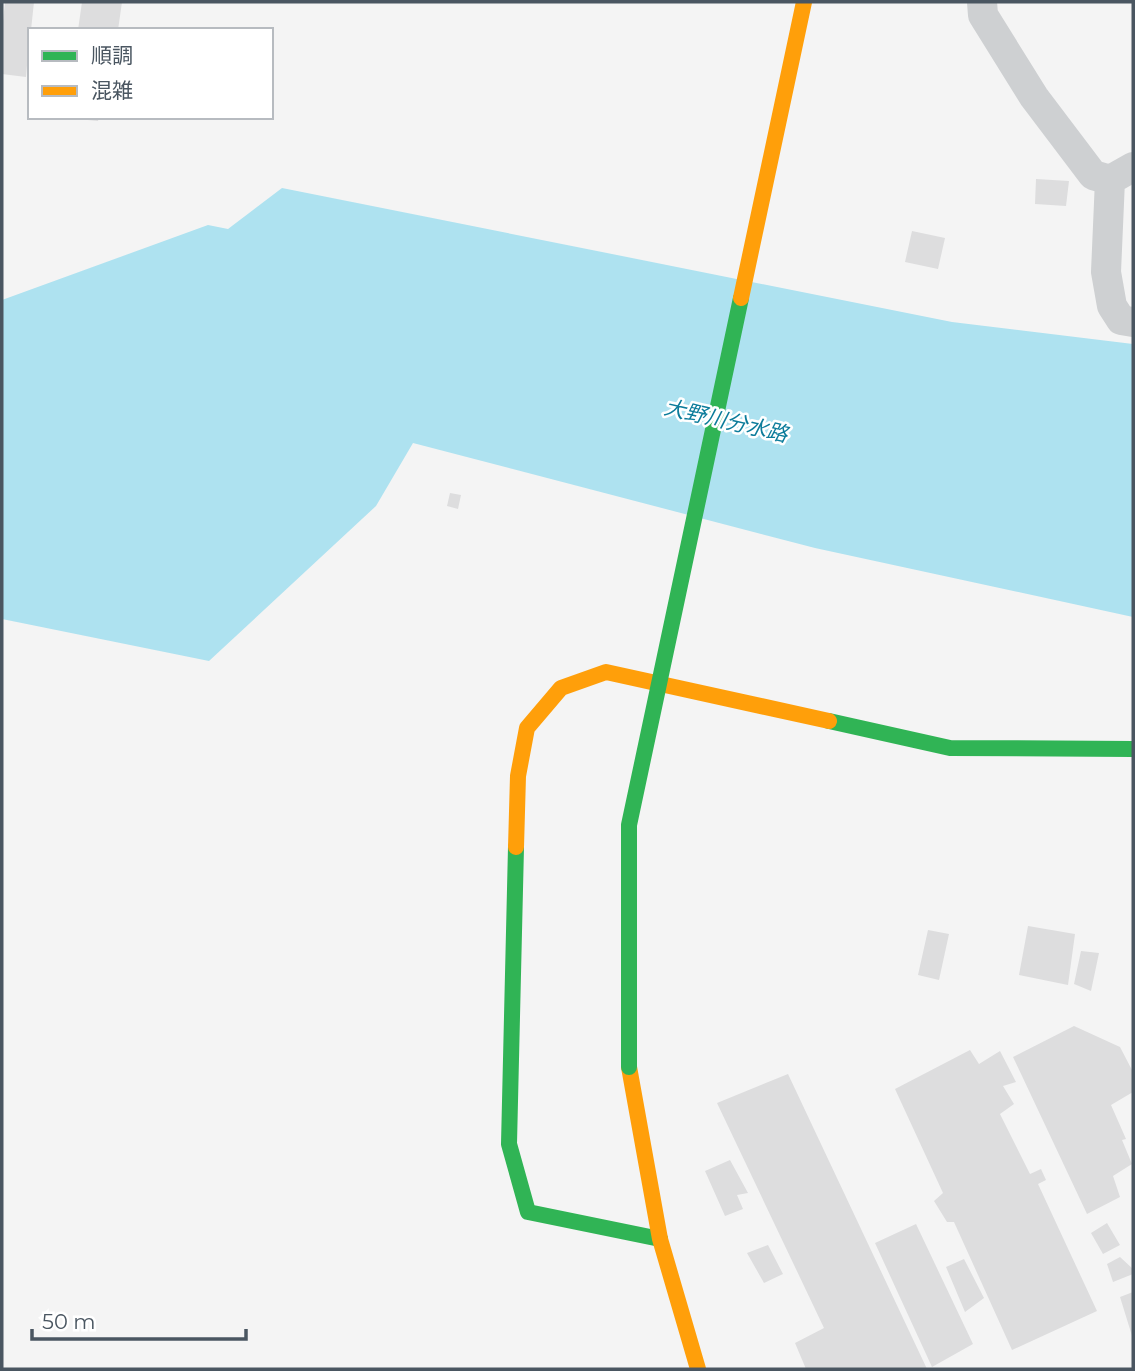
<svg xmlns="http://www.w3.org/2000/svg" width="1135" height="1371" font-family="Montserrat,'Noto Sans JP',sans-serif">
	<style>
		.water { fill: #aee2f0 }
		.building { fill: #ddddde }
		.lines { fill: none; stroke-linecap: round; stroke-linejoin: round }
		.street { stroke: #ced0d2; stroke-width: 30 }
		.fast { stroke: #30b455; stroke-width: 16 }
		.slow { stroke: #ff9f0a; stroke-width: 16 }
		.fast-bridge { stroke: #30b455; stroke-width: 16 }
		.slow-bridge { stroke: #ff9f0a; stroke-width: 16 }
		.labels { text-anchor: middle; stroke-width: 5; stroke-linejoin: round; paint-order: stroke }
		.water-label { font-size: 21px; font-style: italic; fill: #0c7c9b; stroke: #fff }
	</style>
	<rect width="100%" height="100%" fill="#f4f4f4"/>
	<path class="water" d="M282,188l670,134 181,22v273l-318,-69 -402,-105 -37,63 -167,155 -207,-42v-319l206,-75 20,4z"/>
	<path class="building" d="M5,2h29l-3,28h-1l-4,47 -24,-3v-43z
		M82,2h40l-4,28h-40z
		M77,117h22l-1,4 -21,-2z
		M1036,179l33,2 -3,25 -31,-2z
		M912,231l33,7 -7,31 -33,-7z
		M450,493l11,2 -3,14 -11,-3z
		M1028,926l47,8 -7,51 -49,-10z
		M928,930l21,4 -10,46 -21,-5z
		M1081,951l18,2 -8,38 -17,-7z
		M1074,1026l46,21 13,25v20l-22,13 15,34 -4,1 10,24 -19,12 7,21 -33,17 -74,-157z
		M970,1050l9,14 21,-13 16,31 -13,4 11,18 -14,10 30,60 11,-5 5,11 -8,4 59,127 -85,39 -58,-128h-7l-13,-21 9,-8 -48,-104z
		M788,1074l139,295h-121l-11,-26 29,-15 -107,-225z
		M730,1160l18,33 -11,2 6,14 -18,7 -20,-45z
		M1107,1223l13,22 -17,9 -12,-21z
		M916,1224l57,120 -41,23 -57,-124z
		M768,1245l15,29 -19,9 -17,-30z
		M1120,1257l13,12v5l-20,8 -6,-18z
		M964,1259l20,39 -19,14 -19,-45z
		M1133,1292v47l-13,-42z"/>
	<g class="lines">
		<path class="street" d="M982,2l1,13 51,82 59,78 17,5 23,-13
			M1110,180l-4,92 6,34 9,14 12,2"/>
		<path class="fast" d="M829,721l121,27 183,1
			M516,847l-7,297 19,68 132,27"/>
		<path class="slow" d="M516,847l2,-71 9,-48 34,-40 45,-16 223,49
			M629,1067l31,172 38,130"/>
		<path class="fast-bridge" d="M629,1067v-242l112,-527"/>
		<path class="slow-bridge" d="M741,298l63,-296"/>
	</g>
	<g class="labels">
		<g class="water-label">
			<text transform="translate(726 421) rotate(13)" y="7">大野川分水路</text>
		</g>
	</g>
	<rect width="1135" height="1371" fill="none" stroke="#4a5661" stroke-width="7"/>
	<rect x="28" y="28" width="245" height="91" fill="#ffffff" stroke="#b7bbc0" stroke-width="2"/>
	<rect x="42" y="51" width="35" height="10" fill="#30b455" stroke="#b7bbc0" stroke-width="2"/>
	<text x="91" y="63" font-size="21" fill="#4a5661">順調</text>
	<rect x="42" y="86" width="35" height="10" fill="#ff9f0a" stroke="#b7bbc0" stroke-width="2"/>
	<text x="91" y="98" font-size="21" fill="#4a5661">混雑</text>
	<path d="M32 1329v10h214v-10" fill="none" stroke="#4a5661" stroke-width="3.5"/>
	<text x="42" y="1329" font-size="21" fill="#4a5661" stroke="#ffffff" stroke-width="5" paint-order="stroke">50 m</text>
</svg>
